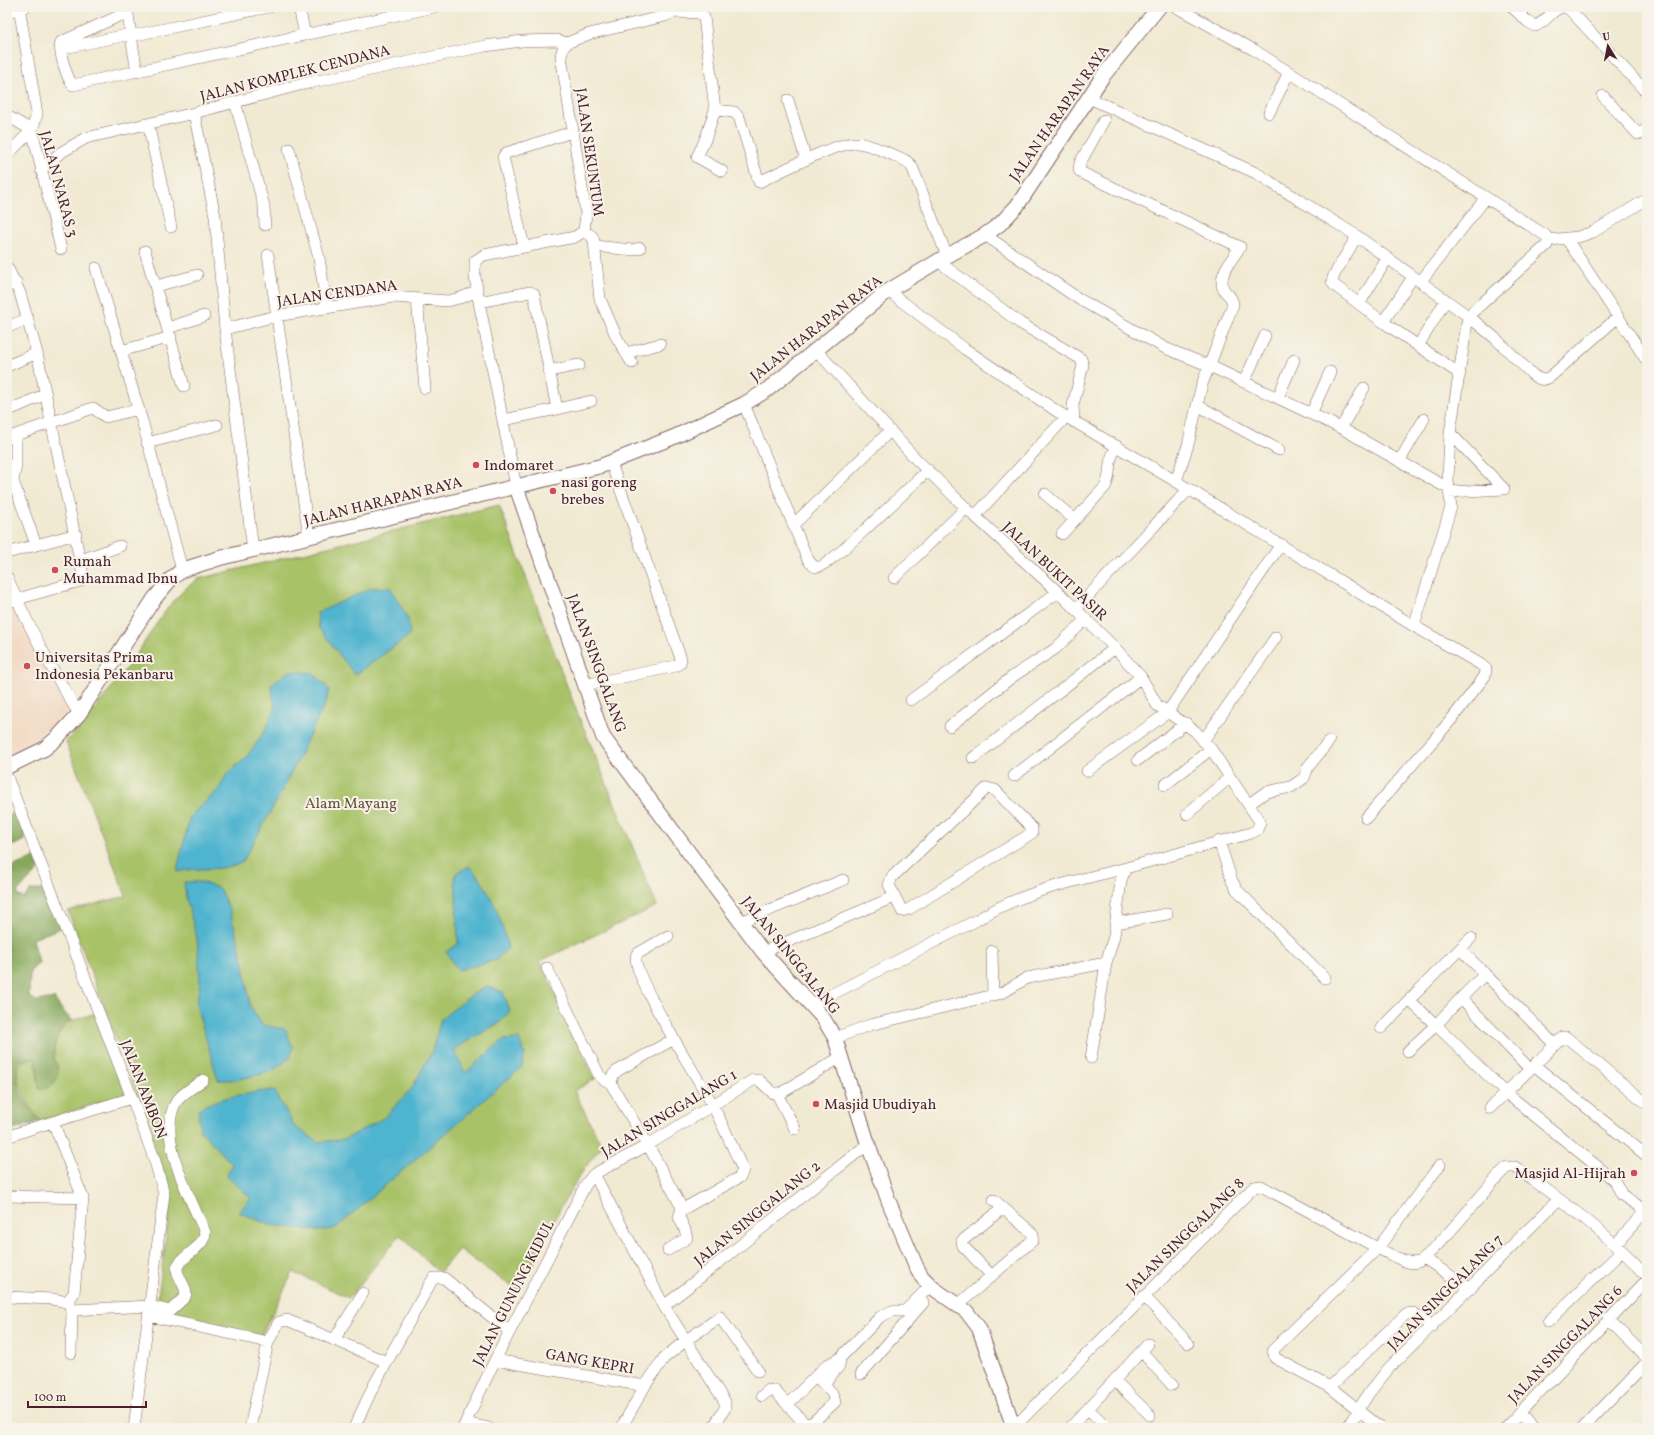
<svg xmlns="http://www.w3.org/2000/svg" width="1654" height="1435" font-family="Vollkorn,serif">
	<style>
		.built { fill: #f1d5bd }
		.green { fill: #a8c267; stroke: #797049 }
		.forest { fill: #86a85c; stroke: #686444 }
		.water { fill: #50b4cf; stroke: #4d6a7d }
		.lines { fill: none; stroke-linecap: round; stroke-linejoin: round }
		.minor-casing { stroke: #846666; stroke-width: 12 }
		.major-casing { stroke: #846666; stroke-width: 16 }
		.minor { stroke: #fff; stroke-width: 11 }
		.major { stroke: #fff; stroke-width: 14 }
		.poi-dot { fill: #d1495b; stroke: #f7f3e8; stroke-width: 1.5 }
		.labels { text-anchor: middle; stroke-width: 4; stroke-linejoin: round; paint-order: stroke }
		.street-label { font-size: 15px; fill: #4a1f2b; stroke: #f7f3e8 }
		.poi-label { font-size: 15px; fill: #4a1f2b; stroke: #f7f3e8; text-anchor: start }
		.park-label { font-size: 15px; fill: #66503d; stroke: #f7f3e8 }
	</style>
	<rect width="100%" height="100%" fill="#f7f3e8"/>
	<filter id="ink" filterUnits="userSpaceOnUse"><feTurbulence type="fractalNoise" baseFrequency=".025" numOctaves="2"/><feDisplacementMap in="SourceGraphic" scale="8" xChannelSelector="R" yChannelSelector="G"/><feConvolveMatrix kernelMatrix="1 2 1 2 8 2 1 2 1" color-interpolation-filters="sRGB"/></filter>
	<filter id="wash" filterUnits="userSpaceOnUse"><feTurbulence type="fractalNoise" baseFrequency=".012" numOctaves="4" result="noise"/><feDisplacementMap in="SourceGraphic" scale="16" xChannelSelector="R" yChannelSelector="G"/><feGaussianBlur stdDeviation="0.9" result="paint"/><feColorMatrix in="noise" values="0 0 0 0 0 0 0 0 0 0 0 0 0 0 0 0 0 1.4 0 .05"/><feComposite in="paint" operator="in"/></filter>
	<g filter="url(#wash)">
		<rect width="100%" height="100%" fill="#f1ead3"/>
		<path class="built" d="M15,604l55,106 -49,41 -14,6v-151z"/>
		<path class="green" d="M499,505l76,202 82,199 -117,55 55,118 -21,12 28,55c-36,42 -58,96 -83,146l-60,-43 -20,24 -39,-38 -51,63 -56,-26 -32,64 -105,-24 15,-112 -25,-82 -78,-207 58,-15 -60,-154c21,-24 41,-48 60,-73 23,-30 40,-69 72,-90z
			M96,1013l30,81 -86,27c-12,-15 -40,-60 -6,-63l2,3 3,27 10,-1c16,-17 3,-19 5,-37 1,-10 7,-19 11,-27z"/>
		<path class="forest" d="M18,812l8,27 -11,6h-8v-29z
			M35,857l4,13 -21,21v5l7,2 1,-3 5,-5h16l14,38 -28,11 6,24 -9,9 -1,25 8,4 17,-3 6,9 11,13c-11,6 -19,25 -17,38 1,4 4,8 4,12 0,10 -8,22 -19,18l-3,-27 -2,-3c-10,1 -16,2 -17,13 -1,22 10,34 23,50l-33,11v-263z"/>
		<path class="water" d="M390,587l18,32 2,16 -55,40 -36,-47 -2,-15 54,-25z
			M290,671l23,2 16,16c-3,18 -11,28 -19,45 -20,44 -43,85 -67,127 -20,12 -43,5 -65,11v-7l12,-49 28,-26 9,-16 19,-16 19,-27 10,-22 -4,-25z
			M469,866c22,23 32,51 39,82l-12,12 -38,10 -12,-18 12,-8 -3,-70z
			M184,882h17l18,6 11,23 13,48 7,46 12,20 23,4 8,18 -3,11 -18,13 -35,9h-19l-22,-75 4,-22 -3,-45 -11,-40z
			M486,986l17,6 7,19 -11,12 -45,26 11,24 38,-33 16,-1 6,15 -3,13 -186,161 -14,3 -52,-6 -31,-13 12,-14 -24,-22 5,-12 -32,-34 -2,-21c23,-13 51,-16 76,-19l21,37 23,15 28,-3 39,-22 27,-29 20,-37 9,-32 28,-22z"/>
	</g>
	<g filter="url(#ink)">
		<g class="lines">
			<g class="minor-casing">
				<path id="minor" d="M127,7l4,29 138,-29
					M299,7l6,28
					M1176,7l78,43 291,185 4,5
					M1512,7l15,14 8,5c11,-4 15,-14 26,-19
					M1563,7l6,2 78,84
					M7,12l18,-5
					M128,12l-67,30c-3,8 6,37 12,43l361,-78
					M673,12l27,1 4,4 11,93 -10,30 -8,17 25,14
					M131,36l6,36
					M60,49l71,-15
					M1603,96l35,38h3l6,-6
					M1089,98l167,75 101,63 111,80 79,-71 2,-5
					M788,100l18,60
					M235,102l29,104 1,19
					M715,110l19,2 5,5 20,65c22,-10 75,-39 97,-39 11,0 25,7 35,11 9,4 18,6 22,15l34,87
					M194,113l21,103 10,113 28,221
					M1269,113l20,-41
					M7,116l25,14 29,119
					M1104,120l-24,43 -1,7 3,3 158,74c-7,11 -24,30 -16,43 4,5 9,8 9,15l-31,79 -14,61 -12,36
					M148,124l23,103
					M289,149l30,109 8,50
					M7,155l25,-25 5,-16 -18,-107
					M41,170l19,-17 26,-15 108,-25 109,-29 182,-38 37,-5 35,-1 10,3
					M584,231l8,5 2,5 6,58 17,39 15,25
					M985,235l94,64 86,49 45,18 131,62 101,57h3l3,-5 2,-47 18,-117 27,22 38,37c7,5 10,6 17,2l68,-60
					M1357,236l-23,39 -2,7 2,3 49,37 77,52
					M1566,238l81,123
					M1549,240l29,-3 15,-5 54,-33
					M595,246l37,4 8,-2
					M524,247l-21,-90 3,-4 66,-21
					M145,251l39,135
					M268,255l41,282
					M938,261l82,62 61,36 2,6 -10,40 1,17
					M7,267l13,26 17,60 46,222 -3,6 -73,21
					M96,268l47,156 39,146
					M1421,281l64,-82
					M156,286l41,-11
					M7,287l9,-5
					M888,291l77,58 93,63 114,67 242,147 37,-119 -3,-27
					M417,299l8,89
					M479,302l51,-10 4,2 23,115 -54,11
					M1359,304l28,-45
					M1383,322l30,-45
					M7,327l21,-8
					M168,328l36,-12
					M225,329l51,-13 117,-19 55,4 15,-4 14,-6
					M1418,346l28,-46
					M816,350l100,109 50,49 92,84 57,56 26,29 16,28 38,26 16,18 49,73 -3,8 -6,3 -125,35 -5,12 -7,56 -8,27 -15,95
					M121,351l50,-14
					M626,353l34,-9
					M7,366l30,-13
					M549,371l30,-6
					M1244,382l21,-46
					M1278,397l16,-37
					M744,404l58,142c3,7 7,20 15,21 10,2 98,-85 111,-97
					M1197,405l82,45
					M557,409l34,-8
					M7,411l39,-17
					M1311,414l19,-42
					M1341,428l23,-40
					M1450,433l54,56
					M7,438l86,-30 13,9 33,-8
					M147,443l70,-18
					M1400,460l24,-41
					M7,464l29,81
					M13,480l3,-14v-31
					M516,486l-37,-184 -4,-25v-16l9,-6 91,-18 9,-6 2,-18 -25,-157 2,-8 4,-5 22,-9 76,-18 8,-4 2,-5
					M1449,492l55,-3
					M1045,494l30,26
					M975,516l91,-99
					M793,525l97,-94
					M1062,534l43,-47c8,-14 0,-23 12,-41
					M7,553l69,-19
					M81,560l39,-14
					M7,577c20,47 45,93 72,137
					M894,578l72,-70
					M1076,609l113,-120
					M585,685l91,-19 4,-3 1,-4 -70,-196
					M911,700l147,-108
					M950,726l62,-49 43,-28 30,-29
					M1203,741l73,-104
					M973,758l142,-110
					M1138,760l48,-37
					M1087,771l80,-58 114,-169
					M1014,776l127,-99
					M7,777l125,321 23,63 9,33 -30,234
					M1165,785l46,-36
					M987,788l8,2 37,38v5l-123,76 -7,2 -13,-26 3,-8z
					M1249,804l17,-12 25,-5 13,-9 4,-11 21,-26
					M1187,814l42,-36
					M1366,818l85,-98 34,-44 1,-7 -6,-5 -66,-38
					M1219,841l13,40 5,9 88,88
					M740,922l103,-42
					M1116,923l51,-9
					M668,936l-31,18c-10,16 64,128 75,150 11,21 21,44 31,66l-3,7 -55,31h-3
					M1460,949l25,25
					M992,951l1,45
					M763,952l131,-55
					M547,968l52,107 5,5h7
					M1461,998l-25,27 69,67 109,88 8,15 24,16
					M811,1005l166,-85c45,-29 99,-39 149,-52
					M1381,1028l90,-90
					M835,1038l35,-13 132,-32 25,-15 79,-15
					M674,1039l-57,32 -4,4 -2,9 37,61 34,63
					M1408,1051l28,-26 -27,-25
					M1534,1065l113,91
					M1530,1069l-69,-71 24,-24 69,70
					M777,1094l18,35
					M1490,1108l73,-71h3l81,67
					M53,1122l30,76 -9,95 -7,9
					M7,1137l26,-9 99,-30
					M594,1174l70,132 61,96v6l-12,20
					M7,1196l76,2
					M1615,1245l32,-36
					M668,1250l19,-12 -2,-8 -6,-13 3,-9
					M1424,1258l46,31
					M991,1275l-28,-29 -1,-5 41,-33
					M1144,1296l44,47
					M7,1297l45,2 15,3 5,8 -1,43
					M959,1304l74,-64v-6l-39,-34
					M664,1306l204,-162
					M72,1310l78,-4 20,5 15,-14c4,-10 -9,-19 -8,-30 6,-13 28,-19 28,-35 -14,-33 -48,-92 -30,-128 5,-10 19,-17 28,-24
					M149,1316l119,26 11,-20 8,-2 100,42
					M1608,1319l39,39
					M1548,1322l74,-71
					M334,1340l29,-47
					M1142,1352l30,33
					M495,1360l150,26 19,-28 21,-17 35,-24 38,54
					M861,1374l62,-71
					M1115,1381l35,34
					M824,1384l15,-18 1,-8
					M1330,1387l76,-73 8,-1 18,14
					M762,1396l7,-6 6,1 29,32 3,1 5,-1 23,-21 -3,-9 -16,-17
					M788,1404l39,-39 13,-7 40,-41 12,-6h13l26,-26
					M1088,1409l20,19
					M1519,1413l15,15
					M466,1423l23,5
					M250,1428l18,-86
					M354,1428l19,-41 58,-105 3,-4h10l65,53
					M463,1428l32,-68 91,-176 8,-10 54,-29 105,-65h6l14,13h8l60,-36
					M621,1428l24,-42
					M1013,1428l241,-241 7,-1 130,69c8,3 18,10 27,7 12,-4 69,-74 82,-88l7,-7h8c46,33 94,67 132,109
					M1070,1428l78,-84
					M1347,1428l22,-35 20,-25 170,-169
					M1381,1428l-51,-41 -55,-29 -2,-8 105,-102 62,-83
					M1505,1428l142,-148
					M1583,1428l64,-66
					M1645,1428l2,-2"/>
			</g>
			<g class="major-casing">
				<path id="major" d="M516,486l87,251 160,215 60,66 12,20 33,106 21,58 27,64 6,11 11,11 33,23 13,17 35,100
					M7,767l37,-18 12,-10 23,-25 75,-115 16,-19 12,-10 38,-12 381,-92 73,-29 70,-33 23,-14 121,-99 50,-30 47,-26 15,-11 17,-18 86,-130 56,-69"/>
			</g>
			<use href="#minor" class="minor"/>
			<use href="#major" class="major"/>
		</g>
	</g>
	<g class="poi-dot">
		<circle cx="476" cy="465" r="4"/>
		<circle cx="553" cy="491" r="4"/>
		<circle cx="55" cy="570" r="4"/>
		<circle cx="27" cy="666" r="4"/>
		<circle cx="816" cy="1104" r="4"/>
		<circle cx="1634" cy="1173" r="4"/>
	</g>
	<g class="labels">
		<g class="street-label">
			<text transform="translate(295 73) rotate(-14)" y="5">JALAN KOMPLEK CENDANA</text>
			<text transform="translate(1059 113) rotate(-55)" y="5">JALAN HARAPAN RAYA</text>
			<text transform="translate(590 152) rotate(82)" y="5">JALAN SEKUNTUM</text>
			<text transform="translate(59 184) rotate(75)" y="5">JALAN NARAS 3</text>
			<text transform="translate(337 293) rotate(-8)" y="5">JALAN CENDANA</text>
			<text transform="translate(816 328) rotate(-38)" y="5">JALAN HARAPAN RAYA</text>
			<text transform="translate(383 501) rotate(-14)" y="5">JALAN HARAPAN RAYA</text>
			<text transform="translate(1055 571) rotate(43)" y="5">JALAN BUKIT PASIR</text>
			<text transform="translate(597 663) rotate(70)" y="5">JALAN SINGGALANG</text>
			<text transform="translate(791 955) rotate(51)" y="5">JALAN SINGGALANG</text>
			<text transform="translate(144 1089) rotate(69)" y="5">JALAN AMBON</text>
			<text transform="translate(669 1113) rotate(-31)" y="5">JALAN SINGGALANG 1</text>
			<text transform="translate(757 1213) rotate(-39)" y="5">JALAN SINGGALANG 2</text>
			<text transform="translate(1185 1235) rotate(-44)" y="5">JALAN SINGGALANG 8</text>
			<text transform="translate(1445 1292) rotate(-45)" y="5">JALAN SINGGALANG 7</text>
			<text transform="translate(513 1293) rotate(-63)" y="5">JALAN GUNUNG KIDUL</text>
			<text transform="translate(1565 1344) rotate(-46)" y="5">JALAN SINGGALANG 6</text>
			<text transform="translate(590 1361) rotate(10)" y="5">GANG KEPRI</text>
		</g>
		<g class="poi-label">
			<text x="484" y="470">Indomaret</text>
			<text x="561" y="487">nasi goreng<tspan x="561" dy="17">brebes</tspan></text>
			<text x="63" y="566">Rumah<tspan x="63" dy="17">Muhammad Ibnu</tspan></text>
			<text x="35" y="662">Universitas Prima<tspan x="35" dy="17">Indonesia Pekanbaru</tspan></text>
			<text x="824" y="1109">Masjid Ubudiyah</text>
			<text x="1626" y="1178" text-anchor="end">Masjid Al-Hijrah</text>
		</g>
		<g class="park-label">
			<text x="351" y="808">Alam Mayang</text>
		</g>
	</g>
	<rect width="1654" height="1435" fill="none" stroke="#f7f3e8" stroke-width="24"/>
	<g transform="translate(1608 46) rotate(350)" stroke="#f7f3e8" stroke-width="3" paint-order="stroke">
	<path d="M0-3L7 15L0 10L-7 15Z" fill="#4a1f2b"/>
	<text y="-6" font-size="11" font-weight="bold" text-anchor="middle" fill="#4a1f2b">U</text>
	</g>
	<path d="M28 1401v6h118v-6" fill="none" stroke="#4a1f2b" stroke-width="2"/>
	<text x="34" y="1401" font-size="12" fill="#4a1f2b" stroke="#f7f3e8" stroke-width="3" paint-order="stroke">100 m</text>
</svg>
